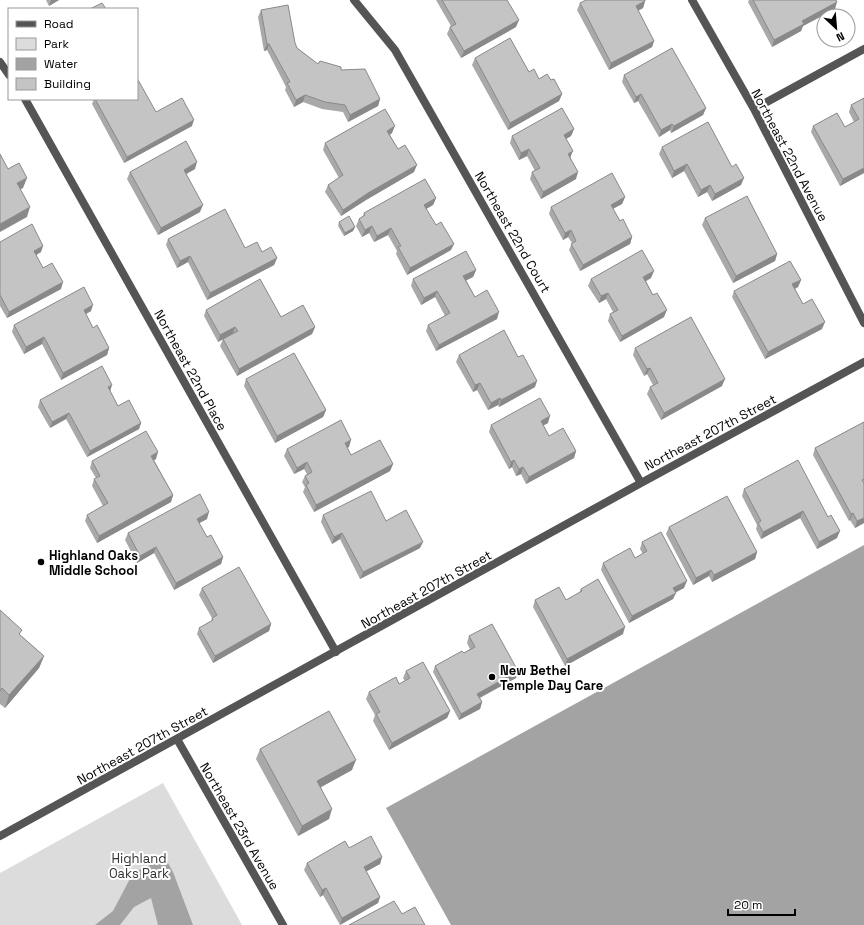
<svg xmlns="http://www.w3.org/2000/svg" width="864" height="925" font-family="'Space Grotesk',sans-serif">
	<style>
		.green { fill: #dcdcdc }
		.water { fill: #a3a3a3 }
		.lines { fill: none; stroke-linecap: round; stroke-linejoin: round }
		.street { stroke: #555; stroke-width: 8 }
		.wall { fill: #a9a9a9 }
		.shaded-wall { fill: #898989 }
		.building { fill: #c4c4c4; stroke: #898989 }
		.poi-dot { fill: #000; stroke: #fff; stroke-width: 1.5 }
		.labels { text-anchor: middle; stroke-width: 4; stroke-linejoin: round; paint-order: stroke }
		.street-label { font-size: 13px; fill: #000; stroke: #fff }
		.poi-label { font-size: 13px; font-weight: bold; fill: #000; stroke: #fff; text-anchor: start }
		.park-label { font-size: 13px; fill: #333; stroke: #fff }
	</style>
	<rect width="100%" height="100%" fill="#fff"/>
	<path class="green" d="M163,783l79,142h-242v-52z"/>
	<path class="water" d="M864,545v380h-413l-65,-117z
		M167,861l6,11 20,53h-35l-7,-27 -17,9 -14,18h-25l18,-14 20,-38 17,-8z"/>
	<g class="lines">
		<path class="street" d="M354,0l41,50 246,433
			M692,0l62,109 110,214
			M0,62l9,13
			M25,99l311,553
			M754,109l110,-60
			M177,739l106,186
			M0,836l641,-353 223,-121"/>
	</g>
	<path class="wall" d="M46,0h13l-10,6z
		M436,0h71l9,27 -55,31 -14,-24 3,-7 1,-1z
		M749,0h87l-1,9 -32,17 -2,5 -29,16 -24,-45z
		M645,1l-2,7 -5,3 16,30 -2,6 -43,23 -32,-60 3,-7z
		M261,10l34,33 2,5 21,16 23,6 39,29 -2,7 -30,16 -5,-10 -21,-3 -19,-7 -9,5 -9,-17 1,-3 -19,-37 -3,1 -6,-34z
		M475,58l54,14 10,7 12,1 11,14 -3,7 -51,29 -36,-65z
		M624,75l82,33 -3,7 -32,18 -1,-3 -11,7 -21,-36 -4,2 -12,-21z
		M864,98v75l-24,13 -29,-54 2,-6 32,1 9,-5 -5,-10 2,-7z
		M94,99h43l19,13 36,14 -68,37 -32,-59z
		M574,129l-3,7 -5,3 10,40 -35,20 -11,-20 2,-7 3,-1 -8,-15 -8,4 -9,-17 2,-7z
		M392,133l-2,2 8,14 16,23 -48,28 -25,16 -16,-24 3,-7 11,-7 -16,-28 2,-7z
		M662,147l79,38 -29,16 -5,-9 -9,5 -14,-26 -12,7 -13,-24z
		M195,169l-9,5 14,38 -42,23 -31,-56 3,-7z
		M625,197l-3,7 -9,5 7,12 12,16 -2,7 -50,27 -11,-21 3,-7 -4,-6 -5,3 -14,-26 2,-7z
		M436,198l-3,7 -7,4 25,41 -44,25 -11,-21 1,-3 -9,-16 -14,7 -5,-9 -7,4 -6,-11 3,-7 4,-3 1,-3z
		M705,218l72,36 -2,7 -42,22 -31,-58z
		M339,222l16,5 -2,4 -9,5 -6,-10z
		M168,239l77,9 17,4 15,6 -3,7 -67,35 -19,-38 -11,6 -11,-23z
		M0,242l41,10 -5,3 7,13 18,21 -54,29 -7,-12z
		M476,270l-3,7 -7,3 9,17 22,22 -61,32 -10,-20 2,-6 17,-9 -10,-19 -14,8 -10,-19 2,-7z
		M651,278l-5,3 18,36 -44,25 -12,-21 2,-7 3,-2 -7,-13 -7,4 -11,-17 3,-7z
		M801,280l-3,7 -3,2 8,15 19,25 -57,30 -33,-62 2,-6z
		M206,310l75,7 34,10 -3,7 -75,42 -17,-30 3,-7 10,-5 -15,8 -14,-26z
		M91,311l-5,3 7,14 16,20 -2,7 -46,25 -19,-36 -18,10 -12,-22 2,-7z
		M635,348l87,38 -61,34 -14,-26 3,-7 3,-2 -6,-11 -3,2 -11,-21z
		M459,355l76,32 -36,20 -1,-2 -10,5 -11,-20 -4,2 -17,-30z
		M246,379l80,31 -3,7 -48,26 -31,-57z
		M110,391l8,15 23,17 -2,6 -52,28 -21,-38 -16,9 -12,-21 2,-7z
		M864,422v101l-9,5 -5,-8 -1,1 -36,-66 2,-7z
		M548,423l-5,2 6,11 27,15 -2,7 -48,26 -5,-10 -5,2 -4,-9 -3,2 -20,-37 2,-7z
		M349,447l-2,1 4,7 42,9 -3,7 -76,41 -11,-20 2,-5 -3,-5 3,-6 2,-2 -3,-5 -10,5 -10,-18 3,-7z
		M156,459l-2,1 19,35 -2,7 -74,41 -12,-22 2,-6 16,-9 -11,-20 2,-7 2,-1 -6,-10 2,-7z
		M744,489l84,28 9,21 -20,11 -17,-31 -39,21 -5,-10 1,-4 -15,-29z
		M323,515l63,6 34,27 -60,31 -20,-40 -8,5 -11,-22z
		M207,519l-8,4 8,14 16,20 -2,7 -47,26 -20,-37 -17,10 -12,-23 3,-7z
		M669,527l88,25 -2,7 -43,23 -3,-6 -16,9 -27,-51z
		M642,542l42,46 -9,4 -2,7 -44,24 -28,-53 2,-7 32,-5 8,-4 -3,-5z
		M202,588l69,36 -2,7 -56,32 -16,-29 2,-6 12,-7 1,-3 -13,-23z
		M581,589l42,45 -58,32 -32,-59 2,-7h31l13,-7z
		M0,610l20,25 24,21 -5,12 -34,40 -5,-4z
		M469,636l49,35 -2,7 -36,20 2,4 -2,7 -21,11 -26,-48 2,-6 29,-13 6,-4 -3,-6z
		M406,671l44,40 -3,7 -58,32 -16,-29 2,-6 -9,-16 3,-7 30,-8 6,-3 -2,-3z
		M260,749l92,21 -31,17 8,32 -31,17 -42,-77z
		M349,848l33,9 -2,7 -14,7 14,26 -2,6 -38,22 -17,-30 -3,2 -16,-27 3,-7z"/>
	<path class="shaded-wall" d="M51,0h8l-10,6z
		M645,1l-2,7 -10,5 3,-7z
		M837,2l-2,7 -32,17 -2,5 -29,16 2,-7 28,-19z
		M519,20l-3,7 -55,31 3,-7z
		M654,41l-2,6 -43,23 2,-7z
		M267,44h2l-2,6 -3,1z
		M562,94l-3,7 -51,29 2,-7z
		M641,94l-3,7 -4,2 2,-6z
		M305,95l-2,7 -9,5 2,-7z
		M380,99l-2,7 -30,16 2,-7z
		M706,108l-3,7 -32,18 3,-7z
		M194,120l-2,6 -68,37 3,-6z
		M672,124l-2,6 -11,7 2,-7z
		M395,126l-3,7 -7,5 2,-7z
		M574,129l-3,7 -10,6 3,-7z
		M529,149l-2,7 -8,4 2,-7z
		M573,151l-3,7 -2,-4z
		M197,162l-2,7 -14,8 3,-7z
		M687,164l-3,7 -12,7 2,-7z
		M417,165l-3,7 -48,28 -25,16 2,-6 25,-17z
		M864,168v5l-24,13 3,-7z
		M578,172l-2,7 -35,20 2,-7z
		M27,178l-4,10 -10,5 4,-10z
		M744,178l-3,7 -29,16 3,-7z
		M710,185l-3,7 -9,5 3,-7z
		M625,197l-3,7 -14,7 3,-6z
		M436,198l-3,7 -12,7 3,-7z
		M203,205l-3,7 -42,23 3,-7z
		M30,207l-3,10 -27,15v-8z
		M372,226l-3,7 -7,4 3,-7z
		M355,227l-2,4 -9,5 1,-3z
		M391,228l-3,7 -14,7 3,-6z
		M571,230l-3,7 -5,3 2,-7z
		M632,237l-2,7 -50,27 3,-6z
		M454,244l-3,6 -44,25 3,-7z
		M43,246l-2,6 -10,6 3,-7z
		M777,254l-2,7 -42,22 3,-7z
		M190,256l-2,6 -11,6 3,-7z
		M277,258l-3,7 -67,35 3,-7z
		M476,270l-3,7 -12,6 2,-7z
		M654,271l-3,7 -10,6 2,-7z
		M801,280l-3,7 -8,4 2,-7z
		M63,282l-2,7 -54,29 2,-6z
		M437,291l-2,6 -14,8 3,-7z
		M608,293l-2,6 -7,4 2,-7z
		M93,305l-2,6 -9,5 2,-6z
		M667,310l-3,7 -44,25 2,-6z
		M499,312l-2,7 -61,32 3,-6z
		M825,322l-3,7 -57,30 3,-7z
		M235,327l-2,6 -15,9 2,-7z
		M315,327l-3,7 -75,42 2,-7z
		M44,337l-2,7 -18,10 2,-7z
		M109,348l-2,7 -46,25 2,-7z
		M650,368l-3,6 -3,2 3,-7z
		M725,379l-3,7 -61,34 3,-7z
		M537,381l-2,6 -36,20 2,-7z
		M480,383l-3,7 -4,2 2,-7z
		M112,385l-2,7 -2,-5z
		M500,398l-2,7 -10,5 3,-7z
		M326,410l-3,7 -48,26 2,-7z
		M69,413l-3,6 -16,9 2,-6z
		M550,416l-2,7 -9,5 2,-7z
		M141,423l-2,6 -52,28 3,-6z
		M351,440l-2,7 -6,3 2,-7z
		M576,451l-2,7 -48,26 3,-7z
		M158,452l-2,7 -7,4 2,-7z
		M514,460l-2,7 -3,2 2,-7z
		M307,462l-3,7 -10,5 3,-6z
		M393,464l-3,7 -76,41 2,-7z
		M523,467l-2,7 -5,2 3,-7z
		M173,495l-2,7 -74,41 2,-7z
		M803,511l-3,7 -39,21 2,-7z
		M209,512l-2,7 -13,7 3,-7z
		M853,513l-3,7 -1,1 2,-7z
		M864,518v5l-9,5 2,-7z
		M840,531l-3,7 -20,11 2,-7z
		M342,533l-2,6 -8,5 2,-7z
		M423,542l-3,6 -60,31 3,-7z
		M156,547l-2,6 -17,10 3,-7z
		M757,552l-2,7 -43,23 2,-7z
		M223,557l-2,7 -47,26 2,-7z
		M711,570l-2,6 -16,9 3,-7z
		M687,581l-3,7 -13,7 2,-7z
		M676,593l-3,6 -44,24 3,-7z
		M271,624l-2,7 -56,32 2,-7z
		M625,627l-2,7 -58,32 2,-7z
		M44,656l-5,12 -34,40 4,-13z
		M518,671l-2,7 -41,22 2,-6z
		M482,702l-2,7 -21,11 2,-6z
		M450,711l-3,7 -58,32 3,-7z
		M356,760l-4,10 -38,21 3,-10z
		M332,809l-3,10 -31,17 4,-10z
		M382,857l-2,7 -18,10 2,-7z
		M326,888l-3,7 -3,2 2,-7z
		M380,897l-2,6 -38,22 2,-7z"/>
	<path class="building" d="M442,0h65l12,20 -55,31 -14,-24 6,-3z
		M586,0h59v1l-9,5 18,35 -43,22 -31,-60z
		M753,0h83l1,2 -35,19 2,3 -30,16z
		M102,3l4,6h-16z
		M288,5l7,38 2,5 21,16 2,-3 21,6v3l24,-1 15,30 -30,16 -5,-10 -20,-3 -20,-7 -9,5 -9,-17 3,-1 -21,-38h-2l-6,-34z
		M510,38l19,34 5,-3 5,10 8,-5 4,6 3,-1 8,15 -52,29 -35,-65z
		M672,48l34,60 -32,18 -2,-2 -11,6 -20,-36 -5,3 -12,-22z
		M137,78l19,34 26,-14 12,22 -67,37 -32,-58h42z
		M864,98v70l-21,11 -30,-53 24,-13 8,14 14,-8 -8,-14z
		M562,108l12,21 -10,6 9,16 -5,3 10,18 -35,20 -11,-20 8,-4 -11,-19 -8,4 -9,-17z
		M385,109l10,17 -8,5 11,18 7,-4 12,20 -49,28 -25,17 -15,-25 15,-10 -18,-32z
		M708,122l24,45 4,-3 8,14 -29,16 -5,-9 -9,5 -14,-26 -13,7 -12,-24z
		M186,141l11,21 -13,8 19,35 -42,23 -31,-56z
		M0,154l8,15 11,-6 8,15 -10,5 13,24 -30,17z
		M612,173l13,24 -14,8 9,16 3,-2 9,18 -49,28 -12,-21 5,-3 -5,-11 -6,3 -14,-26z
		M425,179l11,19 -12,7 12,20 5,-3 13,22 -44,24 -12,-21 3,-1 -10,-18 -14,8 -5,-10 -7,4 -6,-11 6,-4 -1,-2z
		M747,196l30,58 -41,22 -31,-58z
		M225,209l20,39 12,-6 5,10 9,-5 6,11 -67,35 -20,-37 -10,5 -12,-22z
		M349,216l6,11 -10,6 -6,-11z
		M32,224l11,22 -9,5 9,17 9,-5 11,19 -54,30 -9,-17v-53z
		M642,250l12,21 -11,6 10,18 4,-2 10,17 -45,26 -12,-22 8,-4 -10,-17 -7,3 -10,-17z
		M466,251l10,19 -13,6 12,21 12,-7 12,22 -60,33 -11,-20 22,-12 -13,-22 -13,7 -11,-19z
		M790,261l11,19 -9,4 11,20 9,-5 13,23 -57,30 -34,-61z
		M260,279l21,38 22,-12 12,22 -76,42 -16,-30 15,-8 -3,-4 -15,8 -14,-25z
		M84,287l9,18 -9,5 9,18 4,-3 12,23 -46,25 -19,-36 -18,10 -12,-22z
		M691,317l34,62 -61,34 -14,-26 8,-4 -8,-15 -3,1 -12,-21z
		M504,330l14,27 5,-2 14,26 -36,19 -1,-2 -9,5 -11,-20 -5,2 -16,-30z
		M294,353l32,57 -49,26 -31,-57z
		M102,366l10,19 -4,2 10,19 11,-6 12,23 -51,28 -21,-38 -17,9 -12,-22z
		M540,398l10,18 -9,5 8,15 14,-8 13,23 -47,26 -6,-10 -4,2 -5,-9 -3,2 -20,-37z
		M341,420l10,20 -6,3 6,12 29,-15 13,24 -77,41 -10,-20 3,-2 -4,-7 7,-4 -5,-10 -10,6 -10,-19z
		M864,422v57l-2,1 2,3v35l-7,3 -4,-8 -2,1 -36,-66z
		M146,431l12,21 -7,4 22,39 -74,41 -12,-21 21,-12 -14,-24 6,-3 -8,-15z
		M798,460l30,57 3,-2 9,16 -21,11 -16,-31 -40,21 -5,-9 3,-2 -17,-32z
		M371,491l15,30 20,-11 17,32 -60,30 -21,-39 -8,4 -11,-22z
		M200,494l9,18 -12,7 10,18 4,-2 12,22 -47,26 -20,-36 -16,9 -12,-23z
		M727,496l30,56 -43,23 -3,-5 -15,8 -27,-51z
		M661,532l26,49 -14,7 3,5 -44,23 -29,-53 27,-15 5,10 12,-7 -5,-9z
		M239,567l32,57 -56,32 -16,-28 14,-8 -1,-2 5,-3 -15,-27z
		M598,579l27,48 -58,32 -32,-59 24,-13 7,13 16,-9 -1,-2z
		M0,610l22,20 -3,4 25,22 -35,39 -7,-7 -2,3z
		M492,624l26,47 -41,23 5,8 -21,12 -26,-48 27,-15 2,2 11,-6 -6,-11z
		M423,662l27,49 -58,32 -16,-29 4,-2 -11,-20 27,-15 3,7 11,-6 -4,-7z
		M329,711l27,49 -39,21 15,28 -30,17 -42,-77z
		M371,836l11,21 -18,10 16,30 -38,21 -16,-30 -4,2 -15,-27 38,-22 4,7z
		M394,901l8,13 13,-7 10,18h-76z"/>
	<g class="poi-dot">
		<circle cx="41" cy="562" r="4"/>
		<circle cx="492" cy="677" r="4"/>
	</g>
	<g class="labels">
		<g class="street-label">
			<text transform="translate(790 155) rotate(62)" y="5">Northeast 22nd Avenue</text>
			<text transform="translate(513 232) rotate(60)" y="5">Northeast 22nd Court</text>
			<text transform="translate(191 370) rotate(61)" y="5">Northeast 22nd Place</text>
			<text transform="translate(710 432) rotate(-28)" y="5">Northeast 207th Street</text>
			<text transform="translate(426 589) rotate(-29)" y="5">Northeast 207th Street</text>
			<text transform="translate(142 745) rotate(-29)" y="5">Northeast 207th Street</text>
			<text transform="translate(240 826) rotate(60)" y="5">Northeast 23rd Avenue</text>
		</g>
		<g class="poi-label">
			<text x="49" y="560">Highland Oaks<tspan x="49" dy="15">Middle School</tspan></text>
			<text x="500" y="675">New Bethel<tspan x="500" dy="15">Temple Day Care</tspan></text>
		</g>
		<g class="park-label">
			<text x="139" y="863">Highland<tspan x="139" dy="15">Oaks Park</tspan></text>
		</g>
	</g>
	<rect x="8" y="8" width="130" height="92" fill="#ffffff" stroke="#999999"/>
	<rect x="16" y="21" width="20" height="6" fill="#555555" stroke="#999999"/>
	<text x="44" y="28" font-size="12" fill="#000000">Road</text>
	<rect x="16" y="38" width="20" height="12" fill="#dcdcdc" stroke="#999999"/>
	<text x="44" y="48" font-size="12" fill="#000000">Park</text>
	<rect x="16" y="58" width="20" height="12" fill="#a3a3a3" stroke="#999999"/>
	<text x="44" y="68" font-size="12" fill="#000000">Water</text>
	<rect x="16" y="78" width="20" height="12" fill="#c4c4c4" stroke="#999999"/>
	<text x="44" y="88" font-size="12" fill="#000000">Building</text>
	<g transform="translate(836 28) rotate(154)"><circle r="19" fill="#ffffff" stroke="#999999"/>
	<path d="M0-3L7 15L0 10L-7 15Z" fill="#000000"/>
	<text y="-6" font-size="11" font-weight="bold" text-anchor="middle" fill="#000000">N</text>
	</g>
	<path d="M728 909v6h67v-6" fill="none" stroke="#000000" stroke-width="2"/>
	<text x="734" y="909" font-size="12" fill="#000000" stroke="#ffffff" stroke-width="3" paint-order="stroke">20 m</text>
</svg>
